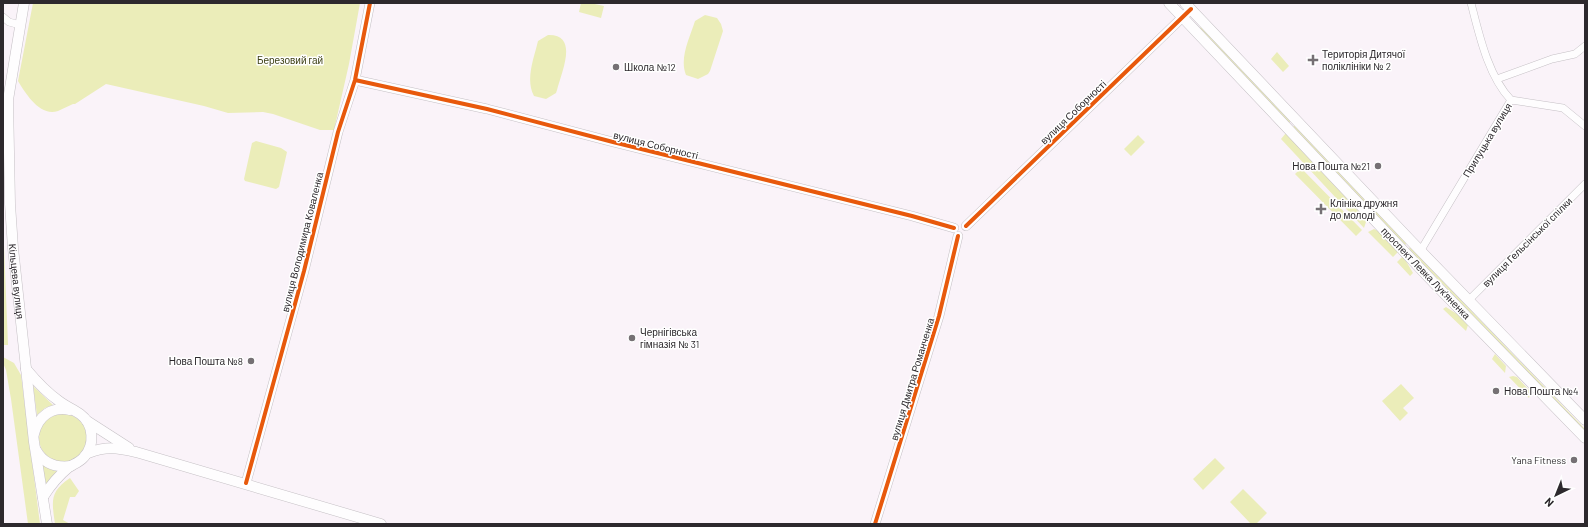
<svg xmlns="http://www.w3.org/2000/svg" width="1588" height="527" font-family="Barlow,sans-serif">
	<style>
		.green { fill: #ebedb9 }
		.lines { fill: none; stroke-linecap: round; stroke-linejoin: round }
		.minor-casing { stroke: #c5c0c5; stroke-width: 8 }
		.tertiary-casing { stroke: #c5c0c5; stroke-width: 10 }
		.secondary-casing { stroke: #c5c0c5; stroke-width: 11 }
		.minor { stroke: #fefdfe; stroke-width: 7 }
		.tertiary { stroke: #fefdfe; stroke-width: 9 }
		.secondary { stroke: #fefdfe; stroke-width: 10 }
		.cycleway-casing { stroke: #fff; stroke-width: 6 }
		.cycleway { stroke: #e8590c; stroke-width: 4 }
		.poi-dot { fill: #757074; stroke: #fff; stroke-width: 1.5 }
		.labels { text-anchor: middle; stroke-width: 3; stroke-linejoin: round; paint-order: stroke }
		.poi-label { font-size: 10px; fill: #2d292d; stroke: #fff; text-anchor: start }
		.park-label { font-size: 10px; fill: #404318; stroke: #fff }
		.street-label { font-size: 10px; fill: #2d292d; stroke: #fff }
	</style>
	<rect width="100%" height="100%" fill="#faf3f9"/>
	<path class="green" d="M33,3h327l-11,61 -15,66h-14l-47,-16 -10,-2 -35,1 -24,-7 -98,-22 -31,20h-2c-5,2 -10,5 -15,7 -18,6 -32,-17 -40,-30z
		M581,3h9l14,3 -3,12 -22,-6z
		M705,15l12,3 4,6 2,7 -13,40 -2,3 -10,5 -12,-4c-7,-17 4,-38 9,-54z
		M1201,27l90,94 -2,2 -90,-94z
		M548,35c31,-1 14,36 9,55l-1,3 -10,6 -12,-3c-9,-16 0,-38 4,-55z
		M1277,52l12,14 -6,6 -12,-13z
		M1295,125l112,118 -2,2 -112,-118z
		M1286,133l76,82 4,7 -2,6 -83,-89z
		M1138,135l7,7 -14,14 -7,-7z
		M256,141l25,7 6,4 -8,35 -3,2 -31,-8 -1,-2 8,-36z
		M1301,168l61,62 -6,6 -61,-62z
		M3,220l5,125h-5z
		M1374,229l4,2 20,21 -5,5 -25,-25z
		M1410,247l175,182v3l-176,-183z
		M1403,256l10,17 -3,3 -13,-14z
		M1446,307l14,9 8,9 -2,6 -23,-22z
		M1495,354l11,12 -1,7 -13,-14z
		M3,357l11,6 7,12 19,149h-12l-17,-125 -5,-29 -3,-7z
		M1513,376l4,1 14,15 -2,6 -20,-21z
		M1401,384l13,14 -11,10 5,5 -8,8 -18,-20z
		M33,386l20,19 -8,3 -8,7z
		M39 438a24 24 0 1 1 48 0a24 24 0 1 1-48 0Z
		M1215,458l10,10 -22,22 -10,-11z
		M42,464l16,8 -12,12z
		M70,478l9,13 -4,6h-5l-7,23 7,4h-15c-3,-22 -6,-32 15,-46z
		M1243,489l24,24 -11,11h-5l-21,-22z"/>
	<g class="lines">
		<g class="minor-casing">
			<path id="minor" d="M1471,3c8,31 17,73 40,97
				M3,17l6,5 11,3
				M1497,79l55,-20 23,-5 10,-8
				M1421,250l90,-150 52,8 22,18
				M1469,300l116,-116"/>
		</g>
		<g class="tertiary-casing">
			<path id="tertiary" d="M355,80l132,29 126,33 299,74 42,12
				M966,226l225,-217
				M246,483l58,-212 34,-139 17,-52 15,-77
				M875,524l64,-208 19,-80"/>
		</g>
		<g class="secondary-casing">
			<g id="secondary">
				<path id="s1" d="M24,3l-16,97 2,104 3,44 21,194 13,82"/>
				<path d="M1169,3l265,280 151,155"/>
				<path d="M1185,3l227,239 173,178"/>
				<path d="M26,369c10,12 20,23 33,32 6,5 14,8 21,13 14,10 15,31 4,43 -4,5 -10,7 -15,10 -11,9 -19,19 -26,30"/>
				<path d="M87,421l42,27"/>
				<path d="M34,434c4,-18 18,-28 36,-24"/>
				<path d="M36,450c7,13 19,18 35,16"/>
				<path d="M88,453c19,-7 29,-5 48,-1l245,72"/>
			</g>
		</g>
		<use href="#minor" class="minor"/>
		<use href="#tertiary" class="tertiary"/>
		<use href="#secondary" class="secondary"/>
		<g class="cycleway-casing">
			<path id="cycleway" d="M355,80l132,29 126,33 299,74 42,12
				M966,226l225,-217
				M246,483l58,-212 34,-139 17,-52 15,-77
				M875,524l64,-208 19,-80"/>
		</g>
		<use href="#cycleway" class="cycleway"/>
	</g>
	<g class="poi-dot">
		<path d="M1311 54h4v4h4v4h-4v4h-4v-4h-4v-4h4z"/>
		<circle cx="616" cy="67" r="4"/>
		<circle cx="1378" cy="166" r="4"/>
		<path d="M1319 203h4v4h4v4h-4v4h-4v-4h-4v-4h4z"/>
		<circle cx="632" cy="338" r="4"/>
		<circle cx="251" cy="361" r="4"/>
		<circle cx="1496" cy="391" r="4"/>
		<circle cx="1574" cy="460" r="4"/>
	</g>
	<g class="labels">
		<g class="poi-label">
			<text x="1322" y="58">Територія Дитячої<tspan x="1322" dy="12">поліклініки № 2</tspan></text>
			<text x="624" y="71">Школа №12</text>
			<text x="1370" y="170" text-anchor="end">Нова Пошта №21</text>
			<text x="1330" y="207">Клініка дружня<tspan x="1330" dy="12">до молоді</tspan></text>
			<text x="640" y="336">Чернігівська<tspan x="640" dy="12">гімназія № 31</tspan></text>
			<text x="243" y="365" text-anchor="end">Нова Пошта №8</text>
			<text x="1504" y="395">Нова Пошта №4</text>
			<text x="1566" y="464" text-anchor="end">Yana Fitness</text>
		</g>
		<g class="park-label">
			<text x="290" y="64">Березовий гай</text>
		</g>
		<g class="street-label">
			<text transform="translate(1073 112) rotate(-44)" y="4">вулиця Соборності</text>
			<text transform="translate(1487 140) rotate(-59)" y="4">Прилуцька вулиця</text>
			<text transform="translate(656 145) rotate(14)" y="4">вулиця Соборності</text>
			<text transform="translate(302 242) rotate(-76)" y="4">вулиця Володимира Коваленка</text>
			<text transform="translate(1527 242) rotate(-45)" y="4">вулиця Гельсінської спілки</text>
			<text transform="translate(1426 273) rotate(46)" y="4">проспект Левка Лукʼяненка</text>
			<text dy="4" stroke="none"><textPath href="#s1" startOffset="280">Кільцева вулиця</textPath></text>
			<text transform="translate(912 379) rotate(-73)" y="4">вулиця Дмитра Романченка</text>
		</g>
	</g>
	<rect width="1588" height="527" fill="none" stroke="#2d292d" stroke-width="8"/>
	<g transform="translate(1556 495) rotate(223)" stroke="#ffffff" stroke-width="3" paint-order="stroke">
	<path d="M0-3L7 15L0 10L-7 15Z" fill="#2d292d"/>
	<text y="-6" font-size="11" font-weight="bold" text-anchor="middle" fill="#2d292d">N</text>
	</g>
</svg>
